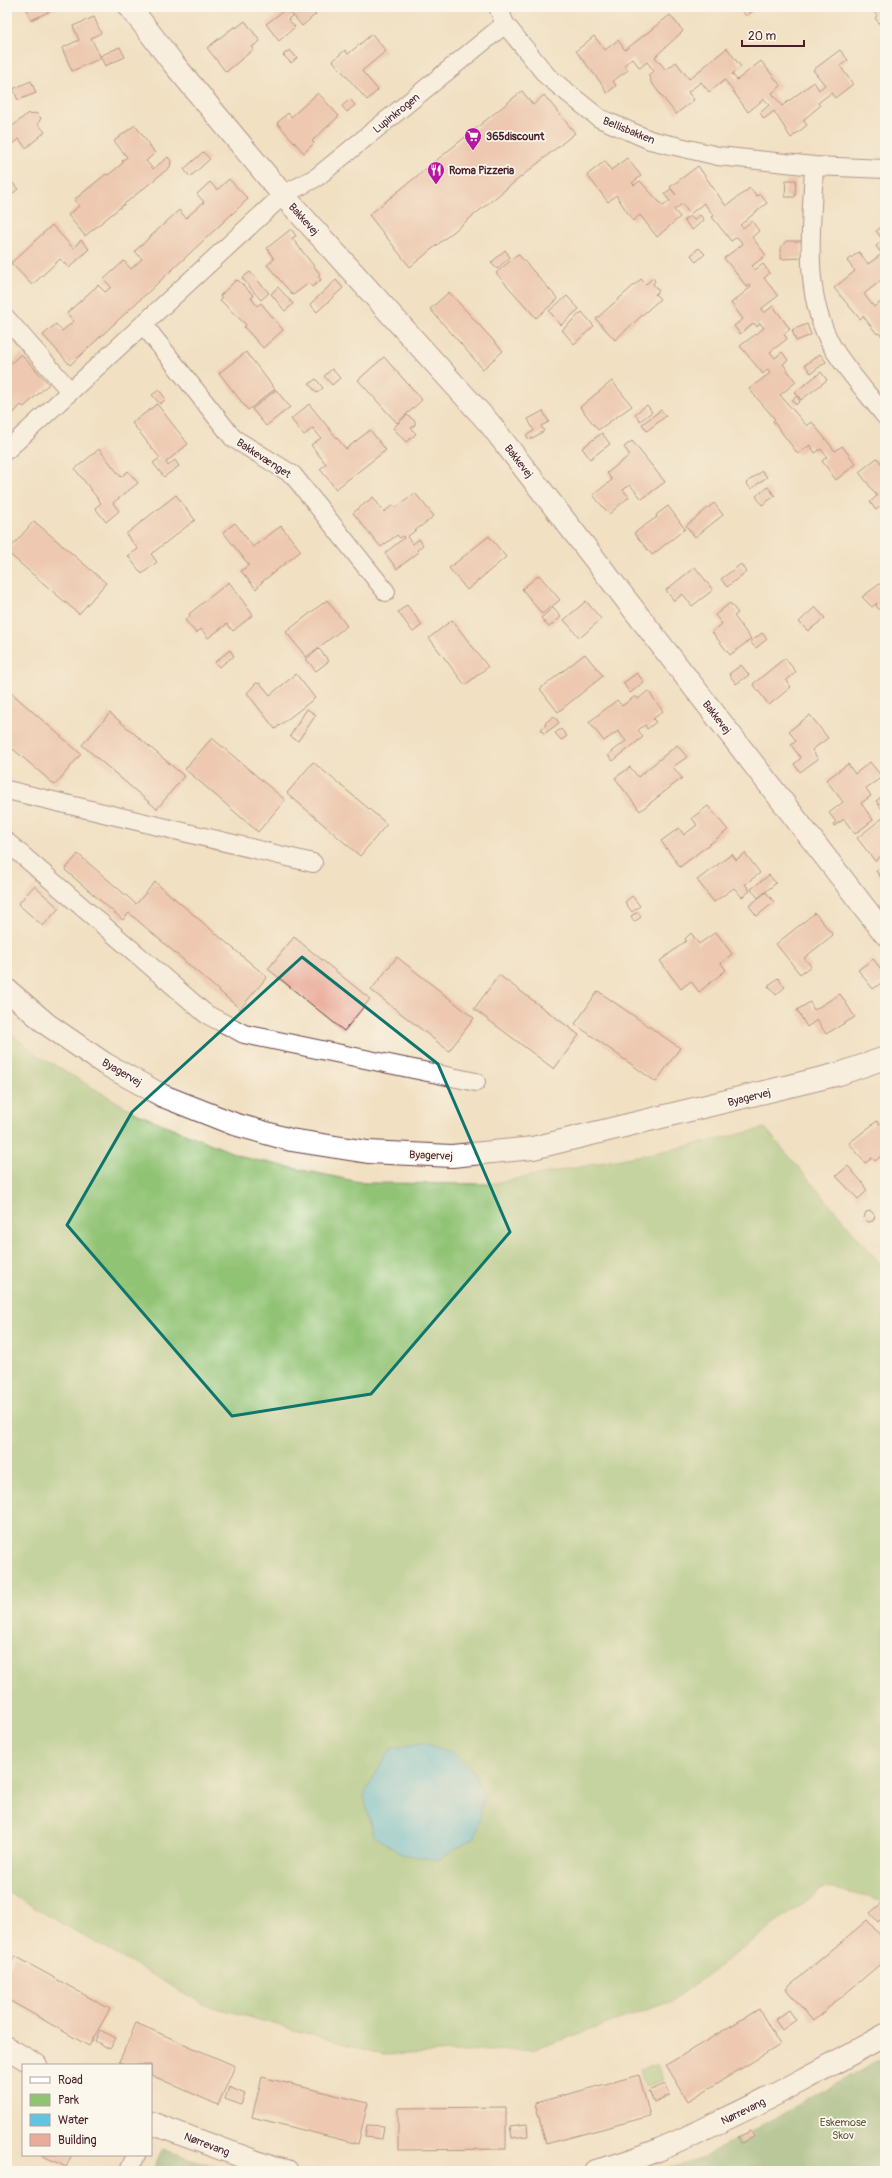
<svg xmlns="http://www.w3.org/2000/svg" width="892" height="2178" font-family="Pangolin,sans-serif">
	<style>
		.green { fill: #91c374; stroke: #6e7150 }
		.forest { fill: #74a966; stroke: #5f6448 }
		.water { fill: #61c5df; stroke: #567285 }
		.building { fill: #eaab9a }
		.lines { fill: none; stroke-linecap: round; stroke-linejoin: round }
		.minor-casing { stroke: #633c42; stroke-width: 20 }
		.tertiary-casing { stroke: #633c42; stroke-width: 24 }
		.minor { stroke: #fff; stroke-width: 18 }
		.tertiary { stroke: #fff; stroke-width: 22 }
		.marked { fill: none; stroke: #0f766e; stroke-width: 3; stroke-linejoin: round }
		.labels { text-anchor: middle; stroke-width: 3.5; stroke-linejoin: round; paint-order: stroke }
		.street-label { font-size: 11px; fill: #4a1f2b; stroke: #fbf7ec }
		.poi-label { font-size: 11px; font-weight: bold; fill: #4a1f2b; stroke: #fbf7ec; text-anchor: start }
		.park-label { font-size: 11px; fill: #635845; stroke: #fbf7ec }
	</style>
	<rect width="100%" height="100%" fill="#fbf7ec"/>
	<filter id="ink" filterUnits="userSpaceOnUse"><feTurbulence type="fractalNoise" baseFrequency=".025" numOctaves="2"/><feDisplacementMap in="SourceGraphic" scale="8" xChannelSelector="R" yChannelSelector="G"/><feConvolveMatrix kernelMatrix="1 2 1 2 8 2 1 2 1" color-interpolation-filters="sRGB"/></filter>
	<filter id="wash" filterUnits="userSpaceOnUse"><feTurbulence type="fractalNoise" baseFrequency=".012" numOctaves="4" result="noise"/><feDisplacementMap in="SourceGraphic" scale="16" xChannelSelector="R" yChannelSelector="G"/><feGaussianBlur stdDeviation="0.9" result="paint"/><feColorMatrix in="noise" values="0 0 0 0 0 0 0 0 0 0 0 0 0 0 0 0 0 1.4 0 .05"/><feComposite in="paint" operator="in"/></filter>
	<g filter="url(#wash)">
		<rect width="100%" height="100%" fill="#f1e0c2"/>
		<path class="green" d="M7,1030l30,25 101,59 108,44 118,25 125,1 200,-38 76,-18 120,141v632l-60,-14 -153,114 -136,48 -153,6 -180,-51 -196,-112z
			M657,2064l6,16 -18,7 -5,-17z"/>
		<path class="forest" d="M885,2056v115h-230l49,-14z
			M163,2149l66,22h-77z"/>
		<path class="water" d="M422,1743l30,9 22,20 10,25 -9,40 -37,23 -37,-6 -27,-18 -10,-40 13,-25 15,-23z"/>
		<g id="blocks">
			<path class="building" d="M26,7h33l-28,13z
				M289,7h21l6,7 -14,12 -15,-18z
				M739,7h11l3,4 -7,5z
				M870,7h15v24l-10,-13 2,-2z
				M286,9l6,7 -4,3 7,8 -16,14 -13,-17z
				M670,15l13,16 -28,26 11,13 10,-8 13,17 38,-31 14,19 -9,7 5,6 24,-19 20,25 -9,7 10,13 32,-24 5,8 6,-5 -12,-15 27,-20 8,10 -8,6 13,18 -18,14 -4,-5 -13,10 2,3 -17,14 4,5 -16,13 -17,-27 -10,8 -4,-6 9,-8 -5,-6 -16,13 -23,-32 -16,12 -8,-10 -13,10 6,8 -18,14 -26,-33 1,-1 -3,-5 6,-4 -7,-9 -7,6 -8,-10 -8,7 4,5 -15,11 3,5 -9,7 -3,-4 1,-1 -29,-37 18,-15 11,14 13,-10 7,10z
				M94,17l7,16 -10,5 10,20 -29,13 -10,-23 17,-8 -6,-14z
				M245,21l15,20 -8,6 2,2 -28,23 -19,-24 28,-22 1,2z
				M372,34l14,17 -24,20 16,19 -11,10 -34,-39 12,-11 3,4z
				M120,47l5,10 -20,9 -5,-10z
				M290,50l7,8 -6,5 -8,-8z
				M31,81l5,12 -18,7 -5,-11z
				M522,91l11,14 11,-10 31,38 -165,134 -41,-52z
				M318,93l21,23 -27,25 2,2 -10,10 -27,-30 11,-10 3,4z
				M350,99l5,6 -8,7 -5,-6z
				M28,113l2,2 6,-2 5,5 -3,6 7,8 -19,16 -7,-9 -11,10 -1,-18z
				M135,125l20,28 -9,8 7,8 15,-12 3,4 -1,6 -85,69 -17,-21 11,-9 -5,-6 32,-26 2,1 15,-12 -1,-2 5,-4 -13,-16z
				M203,152l7,7 -20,18 -6,-8z
				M627,158l14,18 -9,7 2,2 6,-4 23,25 7,-5 -6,-7 7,-5 5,6 -6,-8 28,-21 28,40 24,-18 7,8 3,-2 7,9 -27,22 3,3 9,-7 7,10 -7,6 14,18 -14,11 3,4 8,-6 7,9 -6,5 14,18 -17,13 3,4 9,-7 17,23 -6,5 3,5 -17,13 5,6 7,-6 6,8 -5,4 13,18 -16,13 27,31 5,-4 23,29 7,-5 14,18 -20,16 -14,-19 5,-4 -6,-8 -6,4 -5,-8 -12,9 -25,-33 2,-2 -26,-30 21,-16 -2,-4 -5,5 -23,-28 24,-18 -4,-5 -3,4 -3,-4 -14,11 -6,-8 9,-7 -12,-16 20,-16 -1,-2 -3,2 -23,-29 19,-14 -6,-7 -6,4 -19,-24 2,-1 -10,-13 -14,11 -8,-10 -8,6 6,7 -23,20 -17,-22 -7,6 -17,-26 -8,7 -21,-27 18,-14 6,9z
				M7,177l11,12 -11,9z
				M229,179l19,20 -178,166 -27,-30 13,-11 6,7 12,-10 -7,-8 31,-28 7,7 6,-5 -7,-8 20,-18 7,8 11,-10 -7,-8 44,-41 7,8 18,-16 -7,-8 13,-12 7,8z
				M786,180h10l-1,17h-10z
				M700,215l4,5 -12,10 -8,-10 6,-4 4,4z
				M885,224v53l-21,17 10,13 8,-6 3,3v36l-6,-7 -2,1 -14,-18 -3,3 -26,-31 21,-17 -8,-10 12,-9 9,12 14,-10 -6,-8 7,-6 -7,-9z
				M52,225l21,23 8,-8 8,9 -20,19 -9,-9 -28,26 -21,-22z
				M291,229l5,7 -4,2 28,36 -2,2 3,4 -9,7 -3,-4 -16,12 -26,-30 7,-6 -7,-11z
				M786,241h16v17l-21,1v-12z
				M699,248l6,6 -9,8 -5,-7z
				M505,250l5,7 -13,12 -6,-6z
				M518,254l40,45 -22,19 -40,-45z
				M250,272l19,21 -8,7 -19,-22z
				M653,278l2,3 -2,3 6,7 -4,3 5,5 -45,41 -19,-21 45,-40 5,5z
				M236,280l3,1 15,15 -3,2 6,8 4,-3 22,27 -20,18 -19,-21 2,-2 -26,-25 2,-2 -2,-2z
				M336,280l7,8 -26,24 -7,-8z
				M278,287l15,17 -8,7 -14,-17z
				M449,292l54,59 -20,18 -53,-60z
				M567,296l12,13 -18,16 -12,-14z
				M582,312l12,14 -20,18 -12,-14z
				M807,324l4,11 -15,6 -4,-11z
				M246,352l29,37 -27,21 -29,-37z
				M21,354l28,30 -25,23 -3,-2 -14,15v-53z
				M820,354l6,8 -15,11 -6,-8z
				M384,357l38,43 -25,23 -39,-43z
				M332,369l8,9 -8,7 -8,-9z
				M821,372l6,8 -26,20 -6,-8z
				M316,379l7,9 -6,5 -8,-9z
				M612,381l20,25 -34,24 -18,-23z
				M159,390l7,9 -6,5 -8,-9z
				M276,390l14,17 -24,19 -14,-17z
				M797,396l3,5 -4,4 -4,-5z
				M157,404l31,40 -22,18 2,4 7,-6 4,6 -15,11 -11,-14 7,-5 -28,-35z
				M309,404l37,45 24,-19 16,20 -50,39 -16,-20 6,-5 -15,-19 10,-7 -8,-10 -9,7 -13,-16z
				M647,405l5,7 -12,9 -5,-7z
				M661,410l5,6 -19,15 -5,-7z
				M543,411l6,11 -8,4 3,5 -15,9 -3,-5 8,-4 -6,-12z
				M407,415l8,6v4l-4,3 5,6 -10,8 -13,-14z
				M602,433l8,11 -20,15 -8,-11z
				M632,441l33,41 -23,17 -12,-14 -7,5 6,7 -20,17 -16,-19 19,-15 -5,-7 23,-18 -6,-8z
				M99,449l22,28 7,-6 10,12 -25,20 6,8 -13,11 -11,-14 6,-5 -26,-34z
				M877,458l8,10v35l-9,7 -6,-8 7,-6 -18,-24z
				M762,471l5,6 -16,12 -5,-6z
				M768,487l7,9 -13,9 -6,-9z
				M415,493l19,23 -27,21 6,7 6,-5 4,6 -6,5 2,2 -22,17 -12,-16 19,-15 -1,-2 -3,2 -3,-3 -16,12 -28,-34 20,-16 11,15 9,-7 3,3z
				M176,495l19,25 -44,34 6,8 -15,12 -14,-18 10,-7 -12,-15z
				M714,503l9,12 -28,22 -9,-11z
				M668,506l17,23 -33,26 -18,-22 23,-16 -1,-2z
				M34,521l72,62 -27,31 -72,-62z
				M235,523l18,24 28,-21 20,25 -38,30 -7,8 -15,-18 8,-6 -26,-33z
				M489,536l17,21 -39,33 -18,-22z
				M741,564l5,8 -19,15 -6,-8z
				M695,567l18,23 -21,16 -9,-12 -9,7 -8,-11z
				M539,575l21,25 -18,14 -20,-25z
				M885,580v36l-9,-10 1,-3 -5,4 -10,-10z
				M229,582l24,33 -20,16 -6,-7 -19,14 -7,-9 -5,4 -11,-13 5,-4 -1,-2z
				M327,600l20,26 -41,31 -20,-25z
				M586,601l15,18 -21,19 -16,-18z
				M730,603l8,10 -4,3 17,23 -21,16 -18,-23 10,-8 -7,-9z
				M407,605l15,20 -9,7 -15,-20z
				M815,607l10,11 -17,13 -9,-9z
				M553,608l8,9 -12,10 -8,-9z
				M452,620l36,47 -23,18 -36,-47z
				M762,633l5,6 -11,9 -6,-6z
				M319,649l10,12 -13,10 -10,-12z
				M230,650l4,6 -15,11 -4,-5z
				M585,654l18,22 -45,36 -18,-23z
				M785,658l11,14 -10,9 5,6 -22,18 -16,-21z
				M741,665l8,10 -13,9 -7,-10z
				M637,673l7,9 -14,11 -7,-10z
				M296,674l19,24 -40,31 -28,-36 9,-10 5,1 9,11z
				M9,691l72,63 -26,31 -48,-41v-51z
				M648,691l15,20 -10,8 3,3 -9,7 -2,-4 -7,5 5,7 -30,24 -5,-6 18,-14 -8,-10 -14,10 -15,-19 28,-22 5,6 13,-10 3,3z
				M307,709l9,6 -18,26 -8,-5z
				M110,713l74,63 -27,33 -75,-64z
				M810,715l18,23 -16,12 6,9 -18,13 -6,-8 7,-6 -10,-13 5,-4 -7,-10z
				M554,716l5,7 -15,11 -3,-5 5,-4 -1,-2z
				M561,729l6,7 -6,4 -6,-7z
				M212,738l73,62 -27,32 -73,-63z
				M677,745l10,12 -14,10 9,11 -42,33 -25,-33 15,-11 8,10z
				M313,762l74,62 -27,32 -73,-63z
				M870,762l12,15 -16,11 5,8 -10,7 12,17 -18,14 -11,-15 -10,7 -1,-2 3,-2 -7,-9 14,-11 -17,-22 22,-16 7,10z
				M885,794v19l-9,-12z
				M708,806l20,24 -48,37 -19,-26 18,-13 5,7 13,-10 -5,-7z
				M885,816v37l-10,8 -18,-23z
				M745,853l15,20 -15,11 5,7 -8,6 -8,-9 -20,14 -17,-22 35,-26 4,6z
				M78,854l58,50 19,-22 112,95 -27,32 -111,-96 -6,7 -58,-50z
				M885,864v14l-2,2 -7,-9z
				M769,875l7,8 -18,15 -7,-9z
				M34,886l25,22 -16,18 -25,-22z
				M766,892l8,10 -17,14 -8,-10z
				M632,896l8,10 -8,6 -7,-10z
				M638,912l3,5 -7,5 -3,-6z
				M815,913l18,22 -29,23 7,8 -11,8 -24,-30z
				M716,932l16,22 -11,9 5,7 -27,22 -8,-11 -10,8 -21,-28 26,-20 -1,-2 6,-6 8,11z
				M294,937l76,62 -26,32 -76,-62z
				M397,957l77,61 -25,33 -78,-61z
				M873,959l12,15v6l-12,9 -15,-19z
				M499,975l80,60 -25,34 -80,-60z
				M778,978l7,9 -9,8 -8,-9z
				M598,991l82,57 -24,34 -81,-58z
				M840,994l15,23 -29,17 -9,-14 -10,7 -10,-17 13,-8 4,8z
				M885,1120v33l-10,8 -3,-3 -7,5 -16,-20 28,-22 2,3z
				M848,1166l14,16 5,9 -9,8 -22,-23z
				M871,1211l4,5 -2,5 -5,1 -4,-4 2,-6z
				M884,1901l1,15 -7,6 -8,-9z
				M867,1920l18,21v19l-72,61 -27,-32z
				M15,1956l95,53 -21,37 -82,-47v-29z
				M759,2009l21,36 -92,56 -22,-36z
				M789,2010l7,10 -14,10 -7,-10z
				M136,2023l99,43 -17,39 -67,-30v-10h-24l-8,-3z
				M100,2030l16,8 -6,11 -15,-8z
				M639,2075l11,41 -104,28 -11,-41z
				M262,2077l106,26 -10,41 -106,-27z
				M665,2084l5,11 -16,7 -5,-11z
				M229,2087l16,7 -4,11 -16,-6z
				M506,2107v42l-108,1v-42z
				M527,2124l1,12 -16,2 -2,-12z
				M367,2125l17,1 -2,13 -17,-2z
				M751,2131l3,6 -13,6 -3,-6z
				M41,2155h31l-6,12z"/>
		</g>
	</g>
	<g filter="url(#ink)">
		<use href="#blocks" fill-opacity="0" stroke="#633c42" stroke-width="1"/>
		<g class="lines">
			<g class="minor-casing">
				<path id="minor" d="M498,7l7,17 42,52 52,42 51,22 68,16 96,10 71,3
					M814,166c-2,60 -13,127 19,182 15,24 35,46 52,68
					M7,319l63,72
					M143,324l90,114 60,37 93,117
					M7,450l276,-255 34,-18 188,-153
					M7,790l306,73
					M7,842l199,172 38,20 232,48
					M129,2171l7,-16"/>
			</g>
			<g class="tertiary-casing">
				<path id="tertiary" d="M130,7l43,56 110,132 207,229 395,510
					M7,990l41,35 57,39 58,32 71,28 57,16 77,12 84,4 81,-8 306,-74 46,-16
					M7,2048l29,17
					M151,2123l122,45 14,3
					M595,2171c42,-10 81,-28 120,-47 58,-27 114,-58 170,-89"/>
			</g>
			<use href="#minor" class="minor"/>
			<use href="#tertiary" class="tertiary"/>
		</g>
	</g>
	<path d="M0 0H892V2178H0ZM302,957l136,107 72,168 -139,162 -139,22 -165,-191 65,-113z" fill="#f1e0c2" fill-opacity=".55" fill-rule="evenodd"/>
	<path class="marked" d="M302,957l136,107 72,168 -139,162 -139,22 -165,-191 65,-113z"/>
	<defs>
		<g id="supermarket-pin" transform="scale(0.9)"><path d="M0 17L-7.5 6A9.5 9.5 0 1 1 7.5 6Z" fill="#b5179e" stroke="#fbf7ec"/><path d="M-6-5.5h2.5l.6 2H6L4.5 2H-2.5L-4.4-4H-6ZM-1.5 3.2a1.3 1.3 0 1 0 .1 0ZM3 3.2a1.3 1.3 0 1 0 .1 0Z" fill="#fff"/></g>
		<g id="restaurant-pin" transform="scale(0.9)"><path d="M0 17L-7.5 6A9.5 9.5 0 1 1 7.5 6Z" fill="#b5179e" stroke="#fbf7ec"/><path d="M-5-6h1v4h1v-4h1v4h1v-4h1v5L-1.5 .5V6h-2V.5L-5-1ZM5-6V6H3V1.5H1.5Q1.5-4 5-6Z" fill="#fff"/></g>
	</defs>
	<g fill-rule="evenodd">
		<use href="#supermarket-pin" x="473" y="136"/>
		<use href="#restaurant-pin" x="436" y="170"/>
	</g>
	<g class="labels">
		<g class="street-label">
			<text transform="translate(396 113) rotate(-39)" y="4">Lupinkrogen</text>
			<text transform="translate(629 130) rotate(22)" y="4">Bellisbakken</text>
			<text transform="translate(304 219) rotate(48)" y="4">Bakkevej</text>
			<text transform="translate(264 458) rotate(33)" y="4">Bakkevænget</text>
			<text transform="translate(519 461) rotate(52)" y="4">Bakkevej</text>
			<text transform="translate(717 717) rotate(52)" y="4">Bakkevej</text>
			<text transform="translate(122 1072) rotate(30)" y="4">Byagervej</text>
			<text transform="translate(749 1097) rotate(-14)" y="4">Byagervej</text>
			<text transform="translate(431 1155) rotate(2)" y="4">Byagervej</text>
			<text transform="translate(743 2111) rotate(-26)" y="4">Nørrevang</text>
			<text transform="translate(207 2144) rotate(21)" y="4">Nørrevang</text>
		</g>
		<g class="poi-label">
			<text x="486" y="140">365discount</text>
			<text x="449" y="174">Roma Pizzeria</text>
		</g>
		<g class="park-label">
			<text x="843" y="2126">Eskemose<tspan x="843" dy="13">Skov</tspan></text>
		</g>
	</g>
	<rect width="892" height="2178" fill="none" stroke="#fbf7ec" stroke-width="24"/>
	<rect x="22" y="2064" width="130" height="92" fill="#fbf7ec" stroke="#b4a19f"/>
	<rect x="30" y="2077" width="20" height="6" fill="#ffffff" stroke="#b4a19f"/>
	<text x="58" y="2084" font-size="12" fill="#4a1f2b">Road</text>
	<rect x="30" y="2094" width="20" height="12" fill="#91c374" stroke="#b4a19f"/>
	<text x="58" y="2104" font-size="12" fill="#4a1f2b">Park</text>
	<rect x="30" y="2114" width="20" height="12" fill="#61c5df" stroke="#b4a19f"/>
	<text x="58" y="2124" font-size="12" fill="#4a1f2b">Water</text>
	<rect x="30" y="2134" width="20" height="12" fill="#eaab9a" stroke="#b4a19f"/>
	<text x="58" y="2144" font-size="12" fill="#4a1f2b">Building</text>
	<path d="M742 40v6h62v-6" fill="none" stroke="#4a1f2b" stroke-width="2"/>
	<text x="748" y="40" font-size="12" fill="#4a1f2b" stroke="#fbf7ec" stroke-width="3" paint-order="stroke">20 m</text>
</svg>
